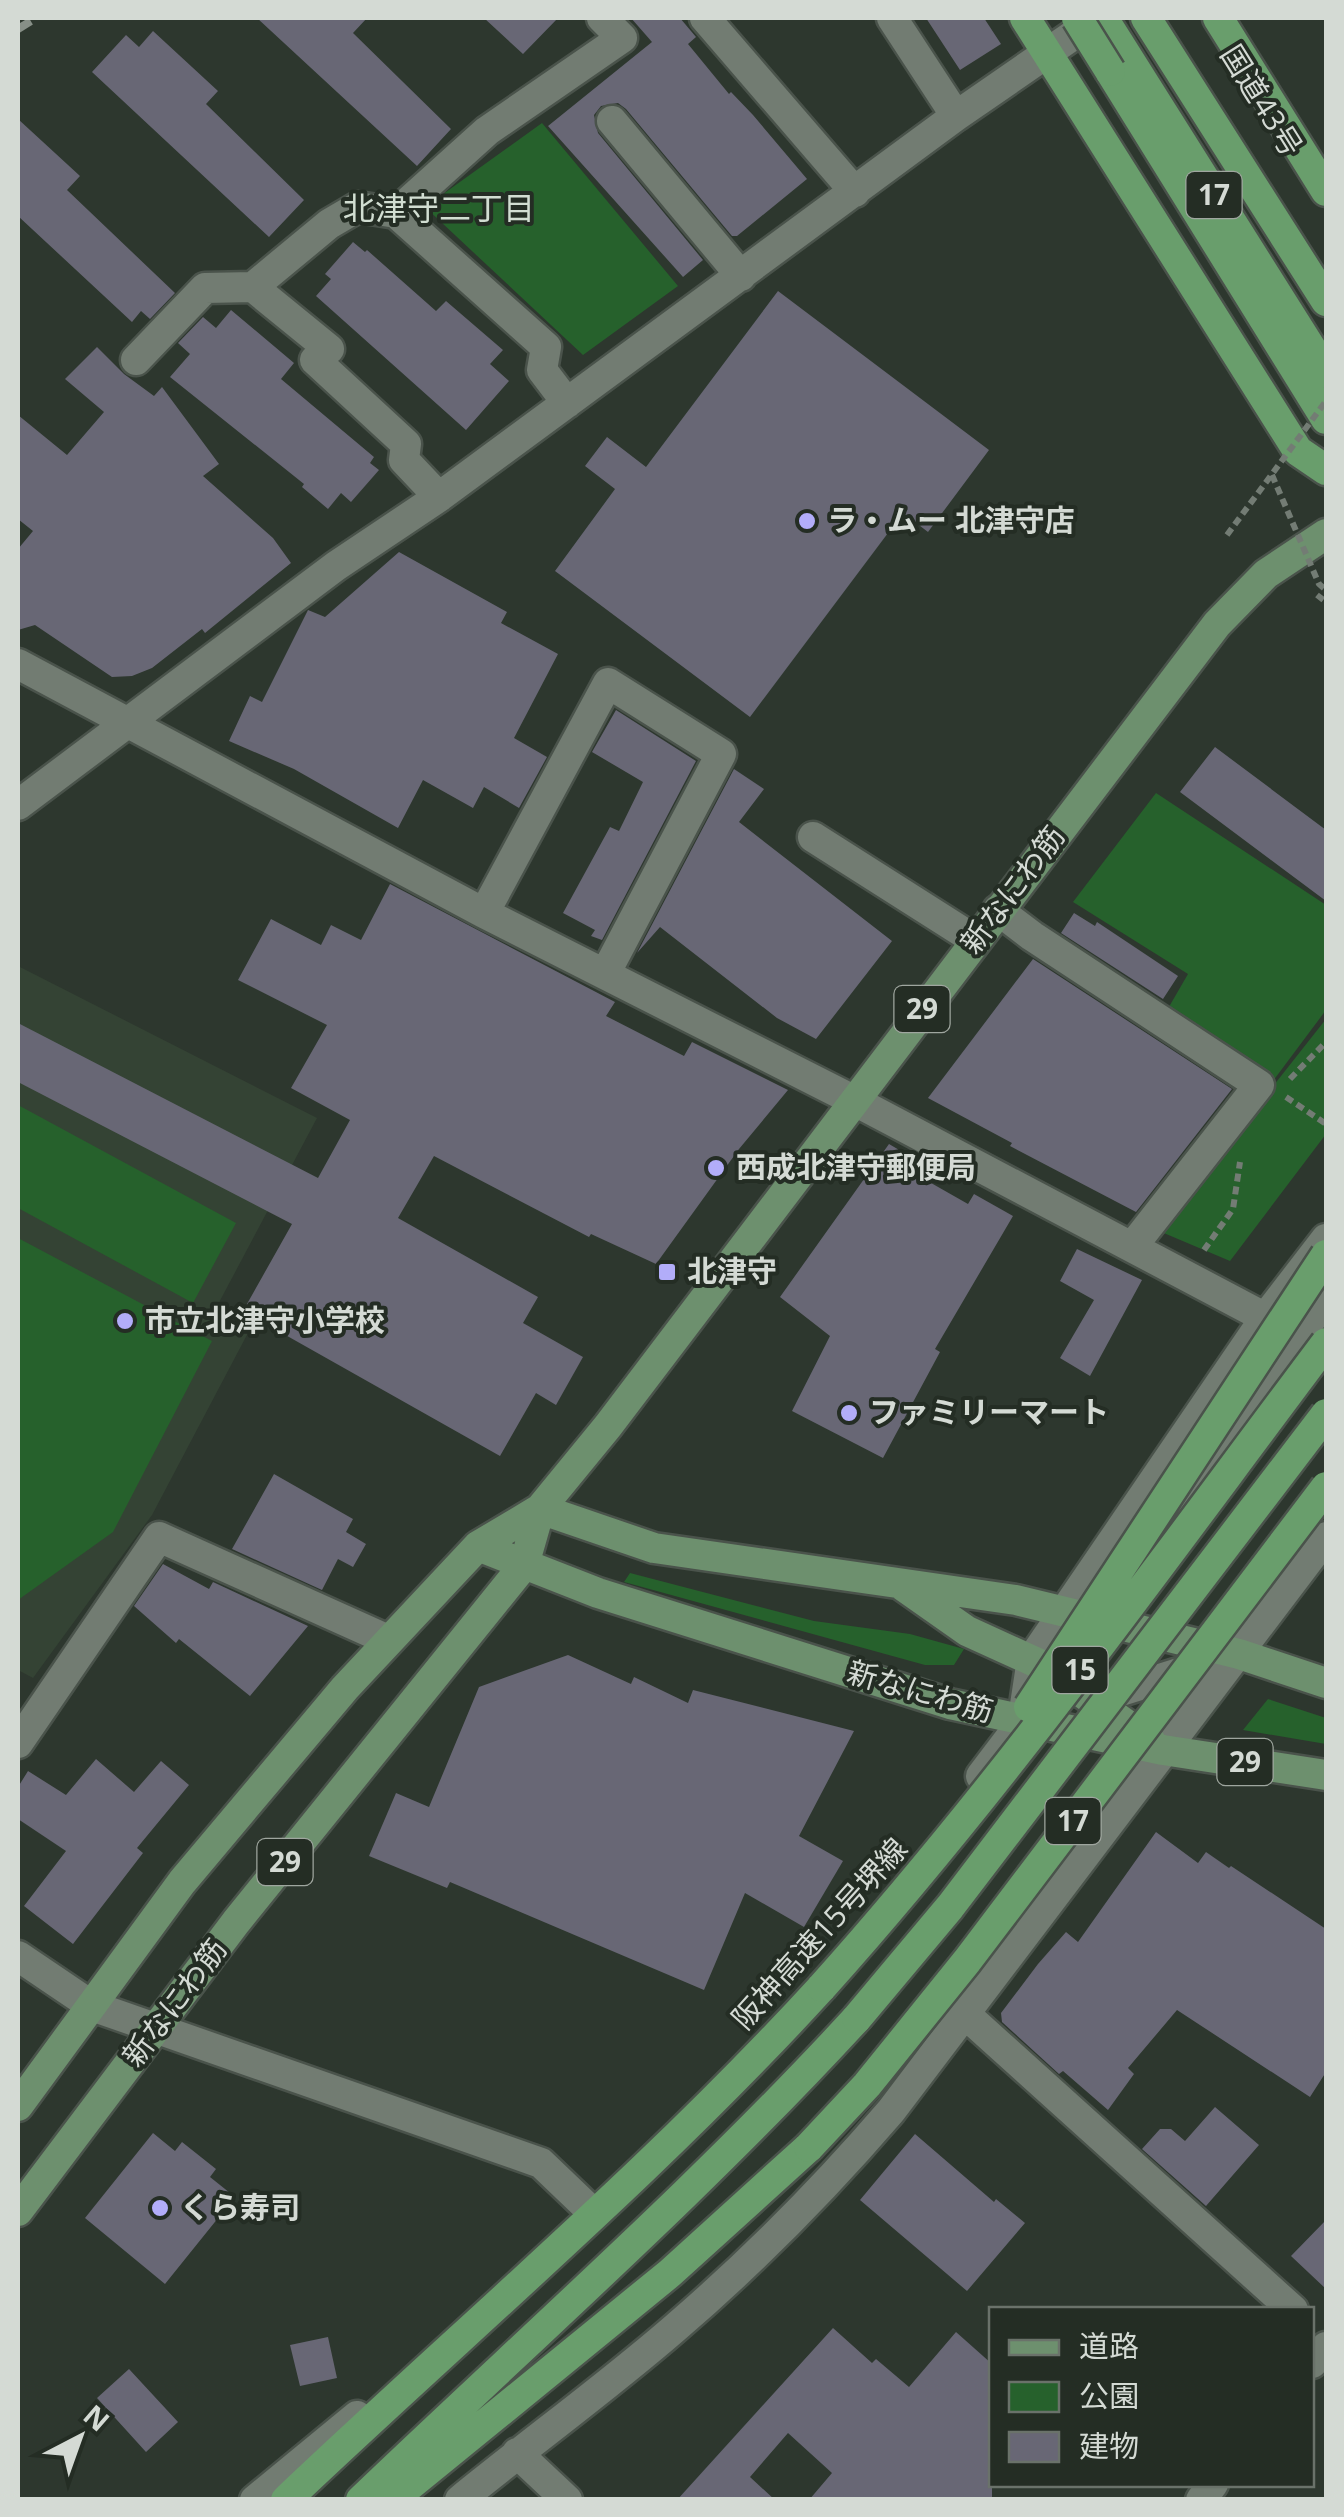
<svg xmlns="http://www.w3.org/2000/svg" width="1344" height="2517" font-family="'Open Sans','Noto Sans JP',sans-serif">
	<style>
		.built { fill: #344334 }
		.green { fill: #26612c }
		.building { fill: #686775 }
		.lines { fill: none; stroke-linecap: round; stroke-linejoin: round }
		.minor-casing { stroke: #4a534b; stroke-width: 35 }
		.major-casing { stroke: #4a534b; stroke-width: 35 }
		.highway-casing { stroke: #4a534b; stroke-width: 35 }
		.path { stroke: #737c74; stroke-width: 6; stroke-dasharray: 8 5; stroke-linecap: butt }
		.minor { stroke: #727c72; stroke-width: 30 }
		.major { stroke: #6d906e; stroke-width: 30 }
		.highway { stroke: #699e6c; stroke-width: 30 }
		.rail { stroke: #878f87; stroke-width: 8; stroke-dasharray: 15 8; stroke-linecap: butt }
		.highway-bridge-casing { stroke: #4a534b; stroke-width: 35; stroke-linecap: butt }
		.path-bridge { stroke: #737c74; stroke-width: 6; stroke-dasharray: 8 5; stroke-linecap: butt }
		.highway-bridge { stroke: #699e6c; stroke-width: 30 }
		.poi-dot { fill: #b2adf9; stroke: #242d24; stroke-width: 4 }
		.labels { text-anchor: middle; stroke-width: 8; stroke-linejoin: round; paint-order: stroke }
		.shield { fill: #242d24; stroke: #9fa69f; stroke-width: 2.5 }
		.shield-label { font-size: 28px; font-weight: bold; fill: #d4dad4 }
		.street-label { font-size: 30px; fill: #d4dad4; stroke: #242d24 }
		.poi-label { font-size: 30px; font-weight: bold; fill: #d4dad4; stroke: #242d24; text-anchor: start }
		.neighbourhood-label { font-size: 32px; fill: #d2ded2; stroke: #242d24 }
	</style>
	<rect width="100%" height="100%" fill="#2d372e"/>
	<path class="built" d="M18,966l299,152 -102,192 34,21 -97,184 -119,163 -15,-8z"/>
	<path class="green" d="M542,123l136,163 -95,69 -158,-148z
		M1156,793l170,112v105l-53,71 -107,-69 22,-38 -115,-72z
		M1326,1019v115l-96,127 -71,-30z
		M18,1105l218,118 -43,80 -175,-95z
		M18,1238l194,103 -99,191 -95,68z
		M630,1573l184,48 96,13 54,15 -10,16h-29l-301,-83z
		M1268,1699l58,19v26l-83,-14z"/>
	<path class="building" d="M257,18h110l-14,15 98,96 -34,37z
		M484,18h74l-35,36z
		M631,18h49l16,19 -8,7 41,50 2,-2 22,23 54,64 -70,57h-5l-106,-127 -8,-6 -17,3 -7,9 4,18 105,127 -20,17 -135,-151 104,-84z
		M926,18h58l17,26 -41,26z
		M153,31l65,60 -12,13 98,96 -35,37 -177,-165 34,-37 13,12z
		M18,119l62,57 -13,14 108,103 -25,26 -9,-8 -9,11 -114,-106z
		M353,242l12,10 2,-2 69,61 10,-10 57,49 -13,14 19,17 -43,49 -150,-134 15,-17 -6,-5z
		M778,291l211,159 -61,82 -25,-19 -153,204 -195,-146 60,-82 -30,-23 22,-29 39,30z
		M231,310l63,53 -13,16 93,78 -4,6 9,7 -28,32 -10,-9 -13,16 -26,-22 2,-3 -134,-107 20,-23 -12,-11 25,-26 13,11z
		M97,347l27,27 30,22 8,-9 57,77 -16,12 70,62 18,25 -86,70 -3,-4 -50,39 -20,8 -20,1 -77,-52 -17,5v-81l15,-18 -15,-12v-104l49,40 37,-43 -39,-33z
		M399,552l108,60 -6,11 57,31 -44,84 33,19 -28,51 -35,-21 -11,21 -50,-28 -25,48 -104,-59 -65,-28 21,-45 12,6 46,-92 17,7z
		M616,710l80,51 -94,179 -11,-4 4,-6 -32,-17 47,-86 9,4 24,-49 -51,-30z
		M1215,747l111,83v71l-146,-109z
		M734,769l30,20 -25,33 153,119 -76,98 -39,-21 -117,-91 -23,26z
		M390,884l225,118 -9,14 78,40 8,-14 96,48 -49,59 -83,115 -65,-30 -2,3 -155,-81 -36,62 140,79 -15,26 60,34 -27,48 -20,-12 -36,63 -257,-145 49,-87 -274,-142v-59l300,155 32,-58 -59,-32 36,-63 -89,-45 33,-61 50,26 10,-20 30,15z
		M1074,913l21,13 2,-4 81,54 -15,23 -102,-66z
		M1033,959l199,130 -96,123 -126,-66 2,-3 -84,-45z
		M889,1144l34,20 -6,11 51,29 6,-10 39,22 -78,133 5,3 -57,106 -91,-47 38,-75 -50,-39z
		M1077,1249l65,31 -52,96 -30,-18 34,-58 -34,-19z
		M274,1474l79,45 -7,13 20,12 -13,23 -15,-8 -16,31 -90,-41z
		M163,1564l46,25 4,-7 95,44 -58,70 -71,-57 -3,4 -42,-37z
		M568,1655l63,29 3,-7 54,26 5,-13 161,41 -55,105 44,25 -39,66 -59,-34 -41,97 -254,-108 -3,6 -78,-32 27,-63 33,14 50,-120z
		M96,1759l38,33 27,-31 28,24 -52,63 6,5 -70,91 -49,-38 42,-55 -48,-32v-32l10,-16 38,24z
		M1156,1832l42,31 8,-11 23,16 2,-2 95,63v143l-16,25 -133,-87 -49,58 6,6 -26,36 -45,-39 -4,3 -57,-52 -1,-9 37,-49 28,-32 12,10z
		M1215,2107l44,38 -53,61 -64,-57 18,-20h11l14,12z
		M153,2133l22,18 7,-9 34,27 -6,8 25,20 -70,87 -80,-66z
		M915,2134l79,68 2,-3 29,24 -58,68 -107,-91z
		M1326,2220v69l-35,-33z
		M833,2328l39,35 4,-4 33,28 47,-55 36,32v136h-183l23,-27 -44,-40 -38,44 25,23h-98z
		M328,2337l9,41 -37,8 -10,-41z
		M129,2369l49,53 -32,30 -49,-54z"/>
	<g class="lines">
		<g class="minor-casing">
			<path id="minor" d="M705,18l150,174
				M892,18l64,98
				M612,121l129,155
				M396,213l150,134 -4,23 25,33
				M253,287l76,62 -14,11 91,84 -2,16 35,37
				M136,360l69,-72 48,-1 76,-63 29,-17 38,6 91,-82 135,-93 -20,-20
				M18,664l466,249 369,187 449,237
				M18,805l318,-239 103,-69 517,-381 142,-98
				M813,837l162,103
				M998,910l34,26 227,149 -127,162
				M484,913l124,-230 113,71 -116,220
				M1170,1518l156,-220
				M1102,1697l99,-31
				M1023,1718l9,-59 233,-341 61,-79
				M18,1743l141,-206 229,103
				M981,1776l57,-75
				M18,1956l74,50 449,157 46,44
				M965,2014l328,296
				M1312,2363l14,-16
				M517,2453l50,47
				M255,2500l102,-84
				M460,2500c71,-58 146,-112 215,-172 78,-67 149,-139 216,-217l435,-574
				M1201,2500l12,-16"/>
		</g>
		<g class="major-casing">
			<path id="major" d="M540,1509l114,39 362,52 223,54 87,29
				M478,1546l120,47 352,111 213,46 163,25
				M903,1586l64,45 79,36 105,75
				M18,2106l164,-224 163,-194 133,-142 62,-37 68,-83 609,-802 49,-50 60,-40
				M18,2211l218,-289 288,-357 16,-56"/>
		</g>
		<g class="highway-casing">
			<path id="highway" d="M1025,18l273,433 28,19
				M1103,18l223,354
				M1146,18l180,283
				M1218,18l108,173
				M1110,71l216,348
				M286,2500c180,-171 369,-330 536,-513
				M361,2500c167,-160 340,-312 496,-482
				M392,2500l278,-227 139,-126"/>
		</g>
		<path class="path" d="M1317,595l9,7
			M1290,1079l36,-37
			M1286,1097l40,27
			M1204,1250l29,-41 7,-47"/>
		<use href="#minor" class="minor"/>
		<use href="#major" class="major"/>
		<use href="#highway" class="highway"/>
		<path class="rail" d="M18,29l18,-11"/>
		<g class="highway-bridge-casing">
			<path id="highway-bridge" d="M1077,18l33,53
				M1029,1707l297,-452
				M822,1987c182,-203 340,-426 504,-644
				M857,2018l93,-111 376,-493
				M809,2147l58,-62 100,-124 359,-474"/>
		</g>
		<path class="path-bridge" d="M1272,475l47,109 7,6
			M1227,535l99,-134"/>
		<use href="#highway-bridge" class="highway-bridge"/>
	</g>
	<g class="poi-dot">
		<circle cx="807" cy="521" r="10"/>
		<circle cx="716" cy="1168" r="10"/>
		<rect x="657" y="1262" width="20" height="20" rx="5"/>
		<circle cx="125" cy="1321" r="10"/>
		<circle cx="849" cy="1413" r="10"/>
		<circle cx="160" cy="2208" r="10"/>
	</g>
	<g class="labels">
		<g class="shield">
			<rect x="1186.5" y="172" width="55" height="46" rx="8"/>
			<rect x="894.5" y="986" width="55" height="46" rx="8"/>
			<rect x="1052.5" y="1647" width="55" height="46" rx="8"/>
			<rect x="1217.5" y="1739" width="55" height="46" rx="8"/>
			<rect x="1045.5" y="1798" width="55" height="46" rx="8"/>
			<rect x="257.5" y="1839" width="55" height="46" rx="8"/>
		</g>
		<g class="shield-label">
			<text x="1214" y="205">17</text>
			<text x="922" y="1019">29</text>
			<text x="1080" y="1680">15</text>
			<text x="1245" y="1772">29</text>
			<text x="1073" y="1831">17</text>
			<text x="285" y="1872">29</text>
		</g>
		<g class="street-label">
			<text transform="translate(1261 101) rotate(58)" y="10">国道43号</text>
			<text transform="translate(1013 890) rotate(-53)" y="10">新なにわ筋</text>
			<text transform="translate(920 1692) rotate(16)" y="10">新なにわ筋</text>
			<text transform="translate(820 1934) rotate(-48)" y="10">阪神高速15号堺線</text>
			<text transform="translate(175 2003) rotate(-53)" y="10">新なにわ筋</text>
		</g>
		<g class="poi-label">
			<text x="827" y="531">ラ・ムー 北津守店</text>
			<text x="736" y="1178">西成北津守郵便局</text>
			<text x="687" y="1282">北津守</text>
			<text x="145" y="1331">市立北津守小学校</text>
			<text x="869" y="1423">ファミリーマート</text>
			<text x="180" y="2218">くら寿司</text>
		</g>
		<g class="neighbourhood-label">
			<text x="439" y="220">北津守二丁目</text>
		</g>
	</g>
	<rect width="1344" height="2517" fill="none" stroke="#d4dad4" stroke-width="40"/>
	<rect x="989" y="2307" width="325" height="180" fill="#242d24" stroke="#6a726a" stroke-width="2.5"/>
	<rect x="1009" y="2340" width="50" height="15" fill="#6d906e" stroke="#6a726a" stroke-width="2.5"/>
	<text x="1079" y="2357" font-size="30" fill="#d4dad4">道路</text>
	<rect x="1009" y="2382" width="50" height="30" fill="#26612c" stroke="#6a726a" stroke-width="2.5"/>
	<text x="1079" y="2407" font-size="30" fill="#d4dad4">公園</text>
	<rect x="1009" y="2432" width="50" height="30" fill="#686775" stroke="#6a726a" stroke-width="2.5"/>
	<text x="1079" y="2457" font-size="30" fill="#d4dad4">建物</text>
	<g transform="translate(80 2437) rotate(41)" stroke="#242d24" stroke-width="8" paint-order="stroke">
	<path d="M0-8L18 38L0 25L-18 38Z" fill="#d4dad4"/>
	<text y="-15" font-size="28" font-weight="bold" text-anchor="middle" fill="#d4dad4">N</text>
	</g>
</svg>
